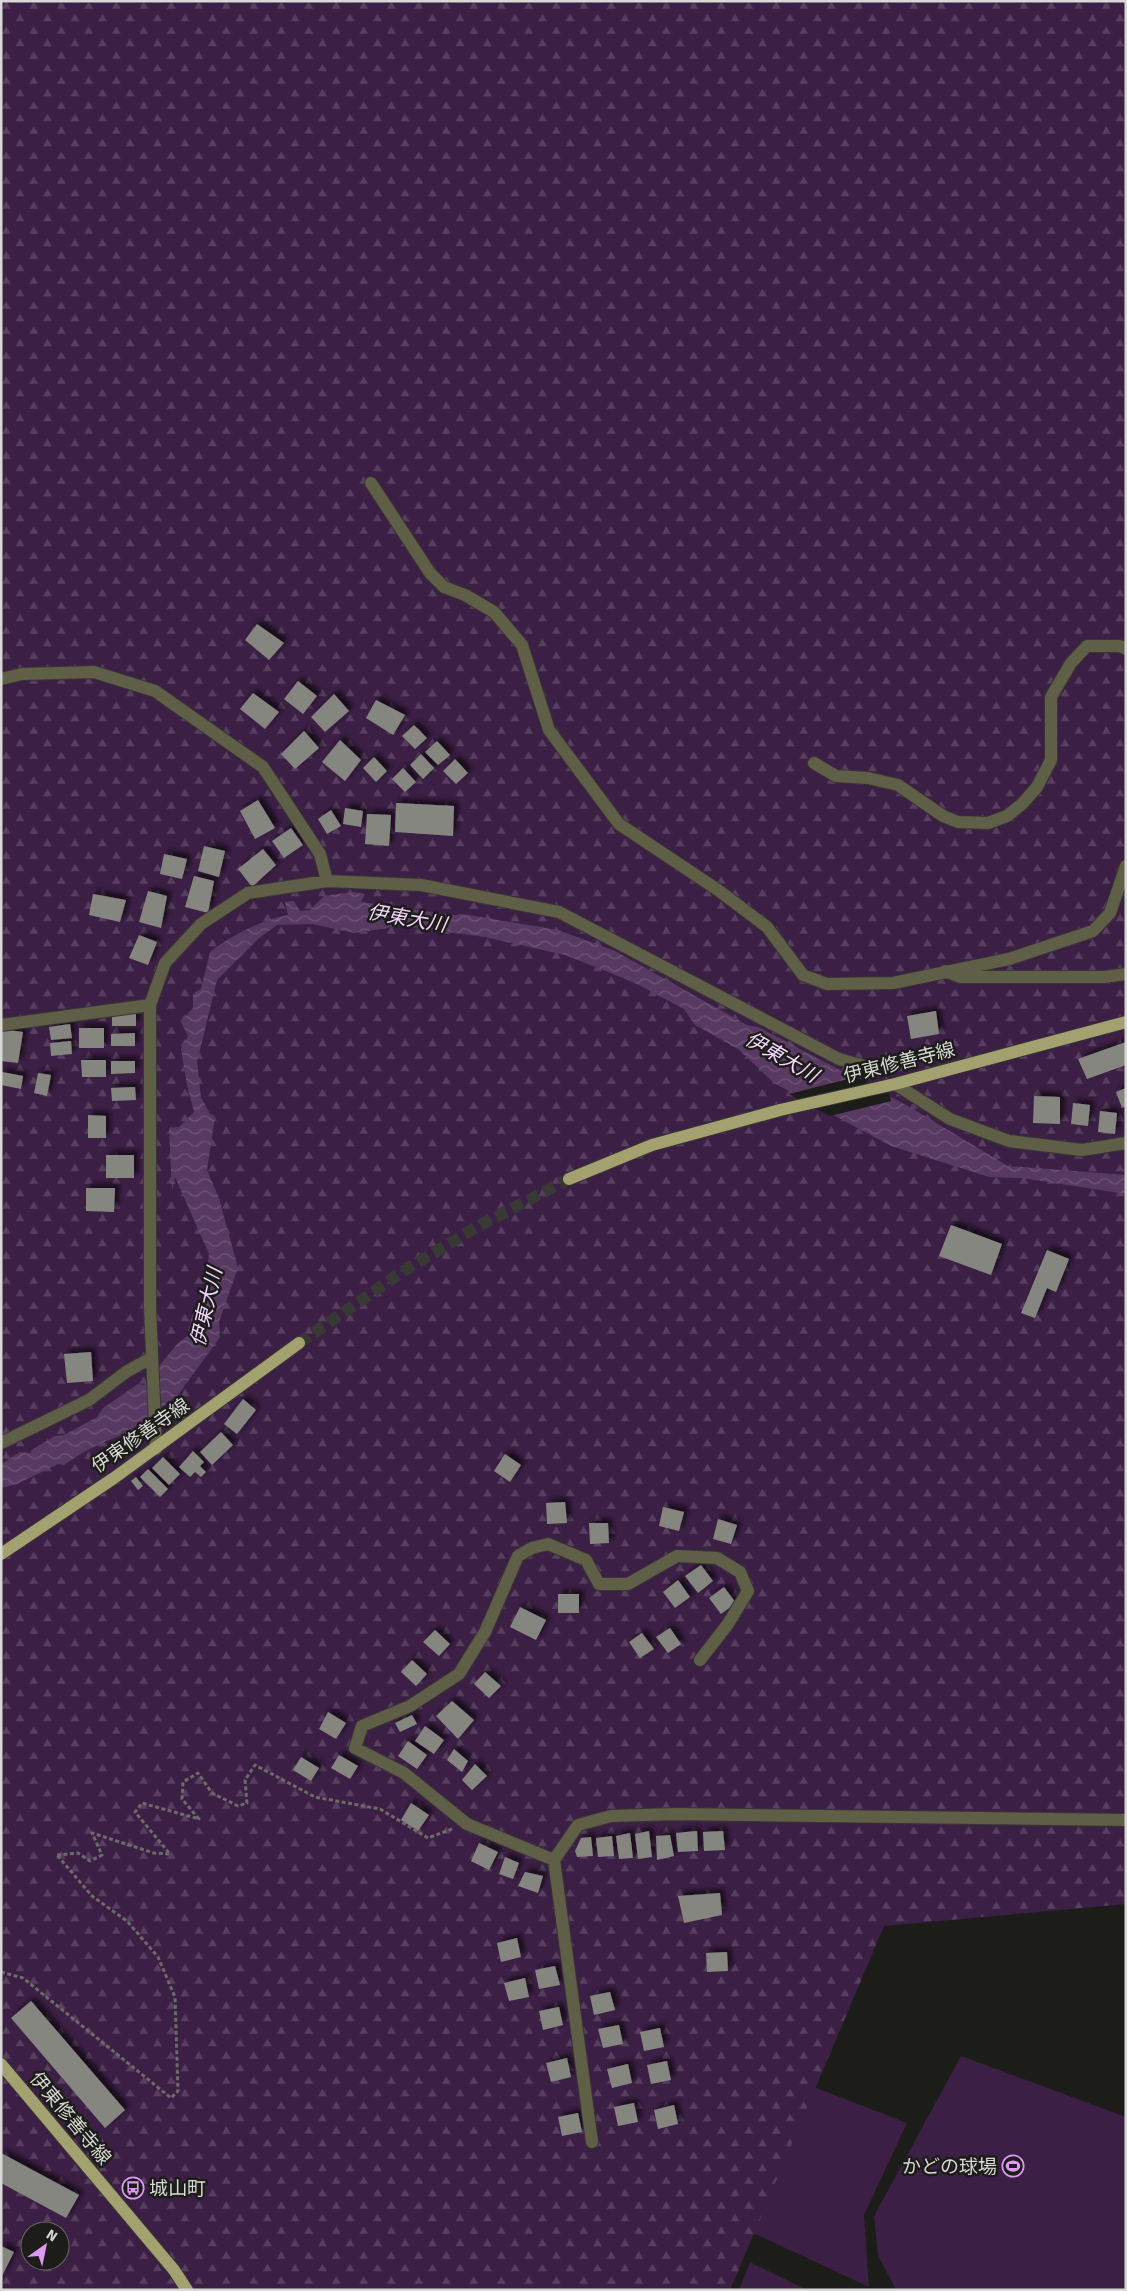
<svg xmlns="http://www.w3.org/2000/svg" width="1127" height="2291" font-family="Signika,'Noto Sans JP',sans-serif">
	<style>
		.green { fill: #3c1f45 }
		.forest { fill: url(#forest-firs); fill-rule: evenodd }
		.water { fill: url(#water-waves) }
		.pier { fill: #1c1c19 }
		.building { fill: #868681; filter: url(#shadow) }
		.lines { fill: none; stroke-linecap: round; stroke-linejoin: round }
		.primary-tunnel { stroke: #383835; stroke-width: 12; stroke-dasharray: 12 6; stroke-linecap: butt }
		.street-casing { stroke: #363633; stroke-width: 14 }
		.primary-casing { stroke: #363633; stroke-width: 14 }
		.path { stroke: #6b6b69; stroke-width: 3; stroke-dasharray: 4 2.5; stroke-linecap: butt }
		.street { stroke: #5f5e47; stroke-width: 12 }
		.primary { stroke: #a4a171; stroke-width: 12 }
		.labels { text-anchor: middle; stroke-width: 5; stroke-linejoin: round; paint-order: stroke }
		.street-label { font-size: 19px; fill: #d8d8d6; stroke: #1c1c19 }
		.poi-label { font-size: 19px; fill: #d8d8d6; stroke: #1c1c19; text-anchor: end }
		.water-label { font-size: 20px; font-style: italic; fill: #f3d5fe; stroke: #1c1c19 }
	</style>
	<defs>
		<pattern id="forest-firs" width="22" height="20" patternUnits="userSpaceOnUse" patternTransform="scale(1.25)"><rect width="22" height="20" fill="#3c1f45"/><path d="M5 1l3.5 6h-7zM16 11l3.5 6h-7z" fill="#573f5f"/></pattern>
		<pattern id="water-waves" width="16" height="10" patternUnits="userSpaceOnUse" patternTransform="scale(1.25)"><rect width="16" height="10" fill="#583962"/><path d="M0 5q4-4 8 0t8 0" fill="none" stroke="#6f5578"/></pattern>
		<filter id="shadow"><feDropShadow dx="4.5" dy="-4.5" stdDeviation="2.5" flood-color="#0009"/></filter>
	</defs>
	<rect width="100%" height="100%" fill="#1c1c19"/>
	<path class="green" d="M961,2056l165,61v173h-230l-18,-35 -4,-39z
		M809,2085l98,38 -43,92 5,72 -120,-56z
		M750,2262l57,28h-68z"/>
	<path class="forest" d="M1,1h1125v1903l-242,22 -154,364h-729zM30,2231h30v30h-30z"/>
	<path class="water" d="M352,892l13,2 -4,8 93,13 9,-1 95,16 57,21 132,74 11,2 150,79 100,60 118,9v19l-104,-16 -33,-1 -98,-31 -117,-63 -36,-34 -43,-24 -11,-16 -51,-27 -68,-27 -80,-18 -83,-11 -48,7 -42,-9 -35,1 -19,14 -41,41 -20,82 4,35 9,17 5,3 -8,53 12,28 19,70 -19,54 1,15 -42,58 -35,26 -5,9c-28,8 -50,18 -74,35l-6,-1 -41,20 -16,4v-24l19,-12 10,1 3,-4 22,-13 9,-1 33,-18 6,-9 35,-24 6,1 33,-41 10,-8 5,-20 10,-13 7,-49 -34,-77 -3,15 -3,-64 10,-1 15,-15 -7,-27 -6,-36 7,-13 -7,-14 12,-14v-14l8,-5 9,-37c19,-15 53,-33 78,-37l-3,-13 9,-1 6,10 10,-1 14,-14z"/>
	<path class="pier" d="M856,1077l11,5 3,9 10,-2 9,4 2,8 -61,15 -41,-22z"/>
	<path class="building" d="M257,624l27,19 -15,17 -24,-20z
		M298,681l19,15 -14,18 -19,-15z
		M253,693l26,19 -14,17 -25,-20z
		M334,694l15,17 -24,21 -14,-15z
		M376,700l29,15 -12,20 -27,-17z
		M414,725l13,13 -12,11 -13,-13z
		M304,731l15,17 -24,21 -14,-15z
		M340,740l21,20 -16,21 -23,-19z
		M437,741l13,14 -12,10 -13,-13z
		M421,754l13,14 -11,11 -13,-14z
		M374,757l13,14 -11,11 -13,-14z
		M455,759l13,14 -12,11 -13,-13z
		M403,768l13,14 -11,10 -13,-13z
		M258,800l17,28 -20,11 -15,-28z
		M396,803l58,3 -1,30 -58,-4z
		M345,808l18,3 -2,16 -18,-3z
		M331,810l10,16 -14,8 -9,-15z
		M367,814l24,1 -2,31 -24,-2z
		M291,828l12,17 -19,13 -12,-17z
		M204,846l21,5 -6,26 -21,-6z
		M263,849l13,16 -24,22 -14,-18z
		M164,854l23,5 -5,20 -22,-5z
		M194,876l20,5 -6,32 -23,-6z
		M148,891l19,5 -6,32 -22,-6z
		M93,894l33,6 -6,22 -31,-7z
		M139,935l18,7 -9,23 -19,-7z
		M936,1011l3,23 -28,5 -4,-23z
		M136,1013v13h-24v-12z
		M70,1024l2,14 -21,2 -2,-13z
		M79,1028h25v20h-25z
		M1,1029l22,3 -5,31 -17,-2z
		M135,1033v13h-24v-12z
		M71,1041l1,13 -21,2 -1,-13z
		M1126,1042v23l-39,14 -9,-20z
		M81,1060h25v17h-24z
		M111,1061h24v12l-24,1z
		M2,1072l21,4 -2,13 -20,-4z
		M38,1073l13,2 -4,21 -13,-3z
		M135,1087l1,13 -24,1 -1,-13z
		M1126,1088v18l-4,2 -6,-16z
		M1034,1096l26,1v27l-27,-1z
		M1073,1103l17,2 -2,21 -17,-2z
		M1100,1111l17,2 -2,21 -17,-2z
		M88,1115l18,1v22h-18z
		M106,1155h28v23h-28z
		M86,1188h29l-1,24 -28,-1z
		M951,1225l51,19 -11,31 -52,-19z
		M1047,1250l22,9 -13,33 -9,-4 -12,30 -14,-5z
		M91,1352l2,29 -26,2 -3,-29z
		M243,1399l13,11 -19,24 -13,-10z
		M221,1432l12,13 -21,20 -12,-13z
		M193,1451l11,11 -4,4 6,6 -5,5 -6,-5 -5,5 -11,-10z
		M505,1454l16,11 -11,17 -16,-11z
		M163,1457l17,17 -11,11 -17,-17z
		M148,1469l20,20 -8,8 -20,-20z
		M136,1477l7,9 -5,4 -7,-9z
		M565,1502l2,21 -20,1 -1,-21z
		M663,1507l21,5 -5,19 -20,-5z
		M718,1519l19,6 -6,19 -18,-5z
		M589,1523h19l1,20 -19,1z
		M701,1565l12,16 -15,12 -13,-17z
		M678,1580l12,17 -15,11 -12,-16z
		M724,1587l12,16 -15,11 -12,-16z
		M558,1594h21v19h-21z
		M520,1607l26,13 -10,20 -26,-13z
		M670,1628l11,16 -13,9 -12,-16z
		M435,1630l15,14 -11,12 -16,-14z
		M642,1633l12,16 -14,9 -11,-16z
		M412,1660l15,14 -11,12 -15,-14z
		M485,1672l16,14 -12,12 -15,-14z
		M452,1701l22,19 -16,19 -22,-23z
		M328,1712l18,11 -10,16 -17,-10z
		M412,1715l5,9 -17,8 -5,-9z
		M425,1726l19,14 -10,14 -19,-13z
		M408,1741l19,14 -10,14 -19,-13z
		M454,1749l14,12 -6,11 -15,-12z
		M339,1755l19,11 -8,13 -19,-11z
		M301,1757l18,11 -8,13 -18,-11z
		M475,1764l12,12 -15,14 -10,-10z
		M411,1803l18,12 -11,16 -17,-11z
		M649,1831l3,26 -14,2 -3,-25z
		M697,1831l1,20 -20,1 -2,-19z
		M723,1831l2,19 -21,1 -1,-19z
		M630,1833l3,25 -14,1 -3,-23z
		M670,1835l4,21 -17,4 -1,-24z
		M612,1836l2,20 -16,1 -2,-19z
		M591,1837l2,19 -16,1 -2,-6 6,-13z
		M479,1843l19,9 -9,18 -18,-9z
		M505,1857l14,6 -6,16 -14,-5z
		M525,1872l18,4 -5,17 -20,-7z
		M720,1893l2,22 -38,8 -6,-27z
		M517,1938l4,19 -20,5 -4,-19z
		M727,1952l1,19 -21,1 -1,-19z
		M555,1966l5,19 -21,4 -4,-19z
		M525,1978l4,19 -20,4 -5,-18z
		M610,1992l5,18 -21,5 -4,-19z
		M31,2001l94,109 -20,18 -94,-110z
		M559,2007l4,18 -20,5 -4,-19z
		M619,2025l4,19 -20,4 -5,-19z
		M660,2028l4,19 -20,4 -4,-19z
		M567,2058l4,19 -20,5 -5,-19z
		M667,2061l4,19 -20,4 -4,-19z
		M628,2064l4,19 -20,5 -5,-19z
		M634,2103l4,19 -20,4 -4,-19z
		M674,2105l4,19 -20,5 -4,-19z
		M578,2113l4,19 -20,4 -4,-19z
		M1,2153l78,42 -13,23 -65,-35z
		M1,2246l13,6 -13,26z"/>
	<g class="lines">
		<path class="primary-tunnel" d="M299,1343l109,-75 72,-43 89,-46"/>
		<g class="street-casing">
			<path id="street" d="M371,483l59,90 14,14 21,8 29,17 28,33 27,85 70,94 99,66 49,37 36,48 24,9 66,-1 116,-24 84,-28 17,-18 16,-47
				M1,679l21,-5 72,-2 61,19 108,76 57,87 7,27
				M814,763l22,13 32,2 30,7 45,31 15,6 30,1 19,-7 15,-12 15,-17 14,-27v-63l20,-34 16,-17h33l6,3
				M945,971l15,6h144l22,-3
				M1,1025l149,-20
				M895,1084l55,35 59,22 73,9 44,-7
				M1,1443l88,-43 37,-28 25,-14
				M156,1449l-6,-142v-302l15,-42 36,-39 47,-31 79,-12 94,4 138,27 280,147 35,10
				M700,1660l28,-36 20,-33 -8,-19 -23,-14 -40,-2 -49,28h-29l-13,-24 -38,-16 -16,4 -14,8 -33,76 -26,42 -49,32 -48,20 -7,22 49,25 63,51 87,36 24,-35 33,-9 66,-2 449,6
				M554,1860l38,282"/>
		</g>
		<g class="primary-casing">
			<path id="primary" d="M569,1179l83,-34 128,-35 115,-26 231,-62
				M1,1554l113,-76 185,-135
				M1,2064l173,206 13,20"/>
		</g>
		<path class="path" d="M57,1855l21,-2 12,8 12,-6 -10,-22 62,20 16,1 -35,-42 7,-9 57,16 -17,-20 1,-17 15,-9 14,20 26,13 9,-3 -2,-23 10,-15 60,32 65,12 48,29 24,-9
			M1,1972l22,6 148,120 7,-7 -3,-94 -17,-40 -31,-36 -35,-25 -35,-41"/>
		<use href="#street" class="street"/>
		<use href="#primary" class="primary"/>
	</g>
	<defs>
		<g id="stadium-ring" transform="scale(1.125)"><circle r="9.5" fill="#1c1c19" stroke="#dd99f4" stroke-width="1.5"/><path d="M0-5a6.5 5 0 1 0 0 10a6.5 5 0 1 0 0-10ZM-3.5-1.8h7v3.6h-7Z" fill="#dd99f4"/></g>
		<g id="bus-ring" transform="scale(1.125)"><circle r="9.5" fill="#1c1c19" stroke="#dd99f4" stroke-width="1.5"/><path d="M-5-6H5V4H4V6H2V4H-2V6H-4V4H-5ZM-3.5-4V0h7V-4ZM-3.5 1.2v1.5H-2V1.2ZM2 1.2v1.5H3.5V1.2Z" fill="#dd99f4"/></g>
	</defs>
	<g fill-rule="evenodd">
		<use href="#stadium-ring" x="1013" y="2166"/>
		<use href="#bus-ring" x="133" y="2188"/>
	</g>
	<g class="labels">
		<g class="street-label">
			<text transform="translate(899 1062) rotate(-14)" y="7">伊東修善寺線</text>
			<text transform="translate(140 1435) rotate(-35)" y="7">伊東修善寺線</text>
			<text transform="translate(71 2118) rotate(50)" y="7">伊東修善寺線</text>
		</g>
		<g class="poi-label">
			<text x="997" y="2173">かどの球場</text>
			<text x="149" y="2195" text-anchor="start">城山町</text>
		</g>
		<g class="water-label">
			<text transform="translate(407 918) rotate(10)" y="7">伊東大川</text>
			<text transform="translate(782 1057) rotate(30)" y="7">伊東大川</text>
			<text transform="translate(206 1307) rotate(-77)" y="7">伊東大川</text>
		</g>
	</g>
	<rect width="1127" height="2291" fill="none" stroke="#d8d8d6" stroke-width="5"/>
	<g transform="translate(45 2246) rotate(33)"><circle r="24" fill="#1c1c19" stroke="#676765"/>
	<path d="M0-4L9 19L0 12L-9 19Z" fill="#dd99f4"/>
	<text y="-8" font-size="14" font-weight="bold" text-anchor="middle" fill="#d8d8d6">N</text>
	</g>
</svg>
